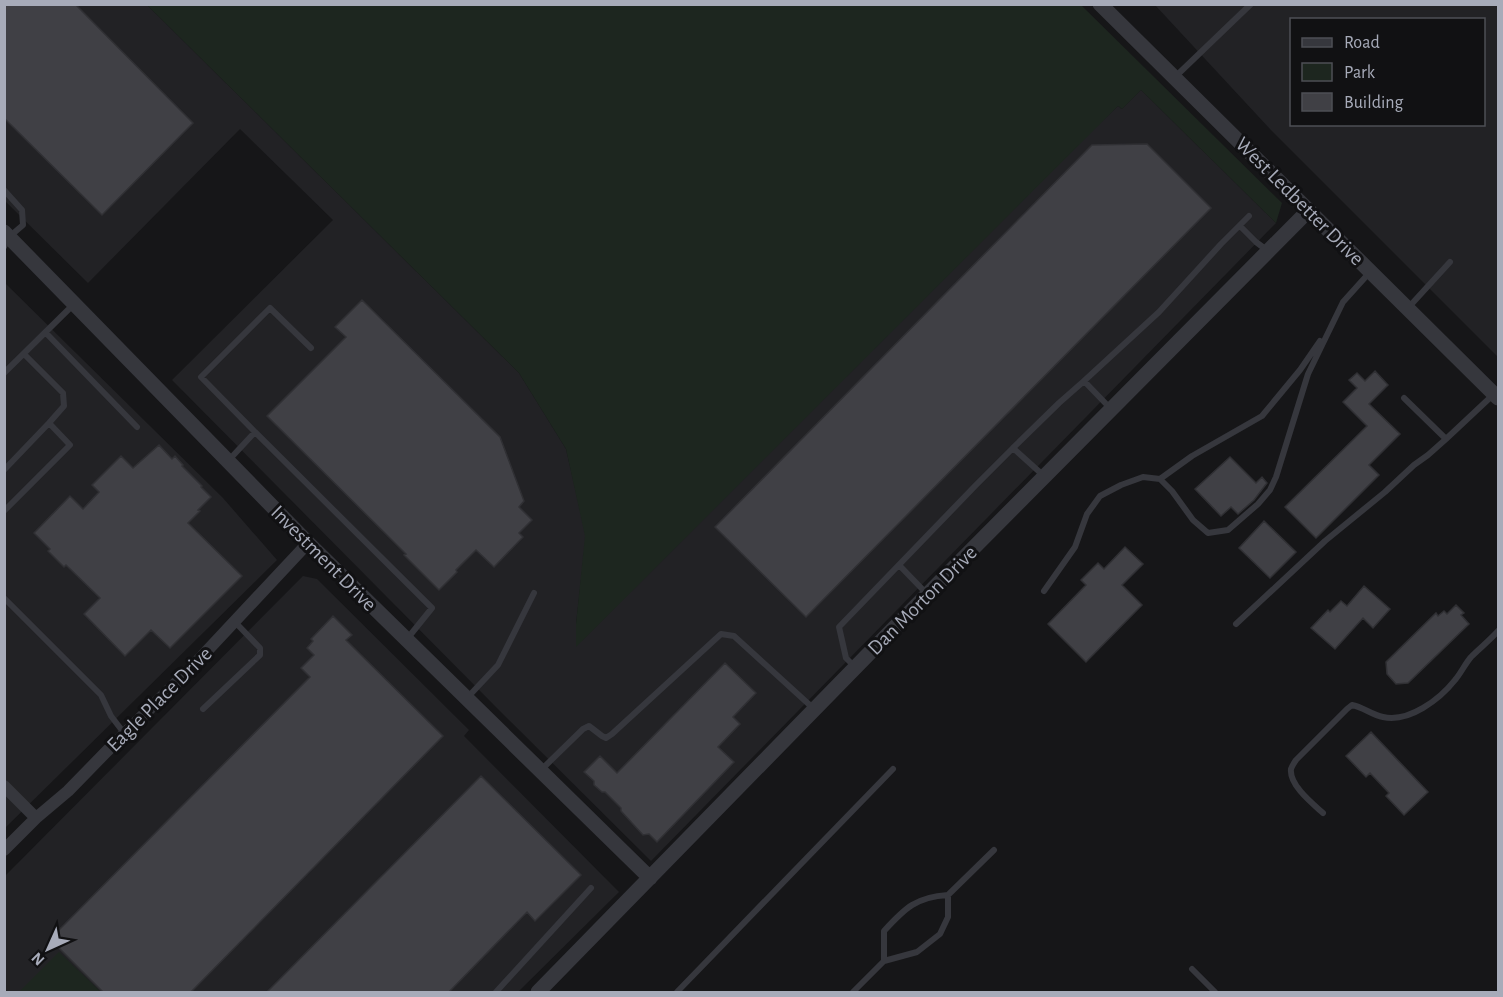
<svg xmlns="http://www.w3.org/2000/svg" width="1503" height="997" font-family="'Alegreya Sans',sans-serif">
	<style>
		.built { fill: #222225; fill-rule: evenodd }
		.green { fill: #1d261f }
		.building { fill: #404045; stroke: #303034; stroke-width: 1.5 }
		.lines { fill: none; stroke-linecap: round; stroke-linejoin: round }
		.service { stroke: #36373d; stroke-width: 6 }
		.minor { stroke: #36373d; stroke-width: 12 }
		.tertiary { stroke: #36373d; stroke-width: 15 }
		.labels { text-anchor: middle; stroke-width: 6; stroke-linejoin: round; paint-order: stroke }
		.street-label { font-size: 21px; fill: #a7abb9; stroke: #111113 }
	</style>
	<rect width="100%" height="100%" fill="#161618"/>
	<path class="built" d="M4,5h143l372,368 47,76 20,87 -10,88 542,-518 4,3 19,-19 135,133 -625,638 -156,-155 -323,-326 161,-160 -93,-91 -152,154 -83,-82z
		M1155,5h343v352l-228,-228zM1292,20h192v104h-192z
		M5,283l218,215 54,62 -272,268z
		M303,576l14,3 152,151 -5,6 155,156 -101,100h-513v-116z"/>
	<path class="green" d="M147,5h934l201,198 -6,20 -135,-133 -19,19 -4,-3 -542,541v-23l9,-88 -19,-87 -47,-76z
		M59,952l42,40h-82z"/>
	<path class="building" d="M4,4h71l118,119 -91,92 -98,-97z
		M1147,144l64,64 -405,409 -91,-90 377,-382z
		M362,300l138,137 24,64 -5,6 13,13 -13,13 4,4 -29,30 -18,-17 -20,20 1,2 -18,18 -35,-35 2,-1 -139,-138 79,-79 -11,-10z
		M1375,371l13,14 -19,19 31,30 -31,31 10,10 -63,63 -31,-31 82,-81 -24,-24 14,-14 -8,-8 8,-7 8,8z
		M159,445l13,14 3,-3 8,9 -1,1 20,20 -1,1 10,10 -13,13 2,1 -12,12 54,53 -72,72 -19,-18 -26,26 -41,-42 16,-16 -34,-33 -2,2 -16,-16 2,-2 -16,-16 36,-37 13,13 16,-17 -7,-7 29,-29 12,12z
		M1230,457l26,26 6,-6 5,6 -13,17 -16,14 -7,-7 -10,9 -26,-27z
		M1264,521l32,31 -26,26 -31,-30z
		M1125,547l18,17 -21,21 20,20 -56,57 -38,-38 38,-39 -5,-5 17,-17 6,6z
		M1364,586l26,23 -17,19 -10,-10 -28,31 -24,-21 17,-18 2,2 11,-11 6,5z
		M1456,605l8,8 -3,2 8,9 -61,59 -12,1 -9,-10 -1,-12 50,-49 2,3 6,-5 3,3z
		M333,616l19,19 -6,5 97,96 -253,257h-86l-54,-54 260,-262 -9,-9 13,-13 -7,-7 6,-7 -2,-2z
		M725,663l31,30 -23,24 7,7 -22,23 16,15 -77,80 -8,-8 -6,1 -22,-24v-3l-16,-16h-3l-8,-7v-4l-10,-9 16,-16 17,17z
		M1371,732l57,60 -24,23 -18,-19 3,-3 -19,-20 -4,4 -20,-21z
		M481,776l100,99 -46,46 -8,-9 -79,81h-182z"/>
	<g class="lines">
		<path class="service" d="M1175,77l76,-73
			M4,190l18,20 1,15 -14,12 -5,10
			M1240,226l16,16 12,9
			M1408,308l42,-46
			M46,333l91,94
			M24,354l39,39 1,13 -15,17
			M4,373l70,-69
			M1084,381l75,-69 62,-68 28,-28
			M1404,398l42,41 48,-45
			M255,432l177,176 -25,31
			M1013,448l46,-45 25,-22 27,28
			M228,461l27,-29 -54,-55 69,-69 41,40
			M4,470l45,-47 21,22 -66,66
			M1160,479l32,-23 70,-40 38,-46 20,-29
			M899,565l28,29
			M1044,591l31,-44 12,-33 13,-18 21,-11 22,-8 17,2 12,12 21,29 15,13 20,-3 30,-26 12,-14 6,-13 32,-103 35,-72 27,-30
			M4,598l97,97 10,21 13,17
			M1236,624l89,-83 60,-49 29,-27 14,-10 18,-16
			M854,666l-8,-8 -7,-31 137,-142 37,-37 31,28
			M467,698l31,-33 36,-72
			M203,709l57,-54v-7l-25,-26
			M541,770l42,-41 6,-3 13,10 4,2 6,-4 109,-100 13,2 79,72
			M1323,813c-10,-9 -34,-28 -32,-44 1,-3 3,-6 5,-9l51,-51 5,-4c11,2 20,10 31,12 26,6 57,-18 72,-37 6,-7 10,-16 16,-23 9,-9 19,-17 27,-26
			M948,895l46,-45
			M1192,969l23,23
			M496,992l95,-104
			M677,992l216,-223
			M853,992l31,-31 33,-9 23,-18 8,-17v-22c-32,2 -43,13 -64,36v30"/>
		<path class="minor" d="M4,786l32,32
			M4,850l32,-32 32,-27 39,-40 84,-83 117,-125"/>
		<path class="tertiary" d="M1100,4l398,394
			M4,232l304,311 342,335
			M538,992l354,-362 417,-420"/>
	</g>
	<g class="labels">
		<g class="street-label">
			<text transform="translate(1300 201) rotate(45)" y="7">West Ledbetter Drive</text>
			<text transform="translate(324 558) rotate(45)" y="7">Investment Drive</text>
			<text transform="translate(922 600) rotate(-45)" y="7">Dan Morton Drive</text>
			<text transform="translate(159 699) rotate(-45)" y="7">Eagle Place Drive</text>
		</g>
	</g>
	<rect width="1503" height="997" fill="none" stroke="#a7abb9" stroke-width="12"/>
	<rect x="1290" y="18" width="195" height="108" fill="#111113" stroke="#4d4f55" stroke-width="1.5"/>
	<rect x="1302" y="38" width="30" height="9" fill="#36373d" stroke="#4d4f55" stroke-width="1.5"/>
	<text x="1344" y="48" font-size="18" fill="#a7abb9">Road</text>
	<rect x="1302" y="63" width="30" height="18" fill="#1d261f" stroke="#4d4f55" stroke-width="1.5"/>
	<text x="1344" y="78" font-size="18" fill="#a7abb9">Park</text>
	<rect x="1302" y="93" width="30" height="18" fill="#404045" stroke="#4d4f55" stroke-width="1.5"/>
	<text x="1344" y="108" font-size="18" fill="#a7abb9">Building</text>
	<g transform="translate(48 949) rotate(225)" stroke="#111113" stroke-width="4.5" paint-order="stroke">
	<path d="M0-4.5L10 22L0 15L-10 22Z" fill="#a7abb9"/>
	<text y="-9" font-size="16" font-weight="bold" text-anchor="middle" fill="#a7abb9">N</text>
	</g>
</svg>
